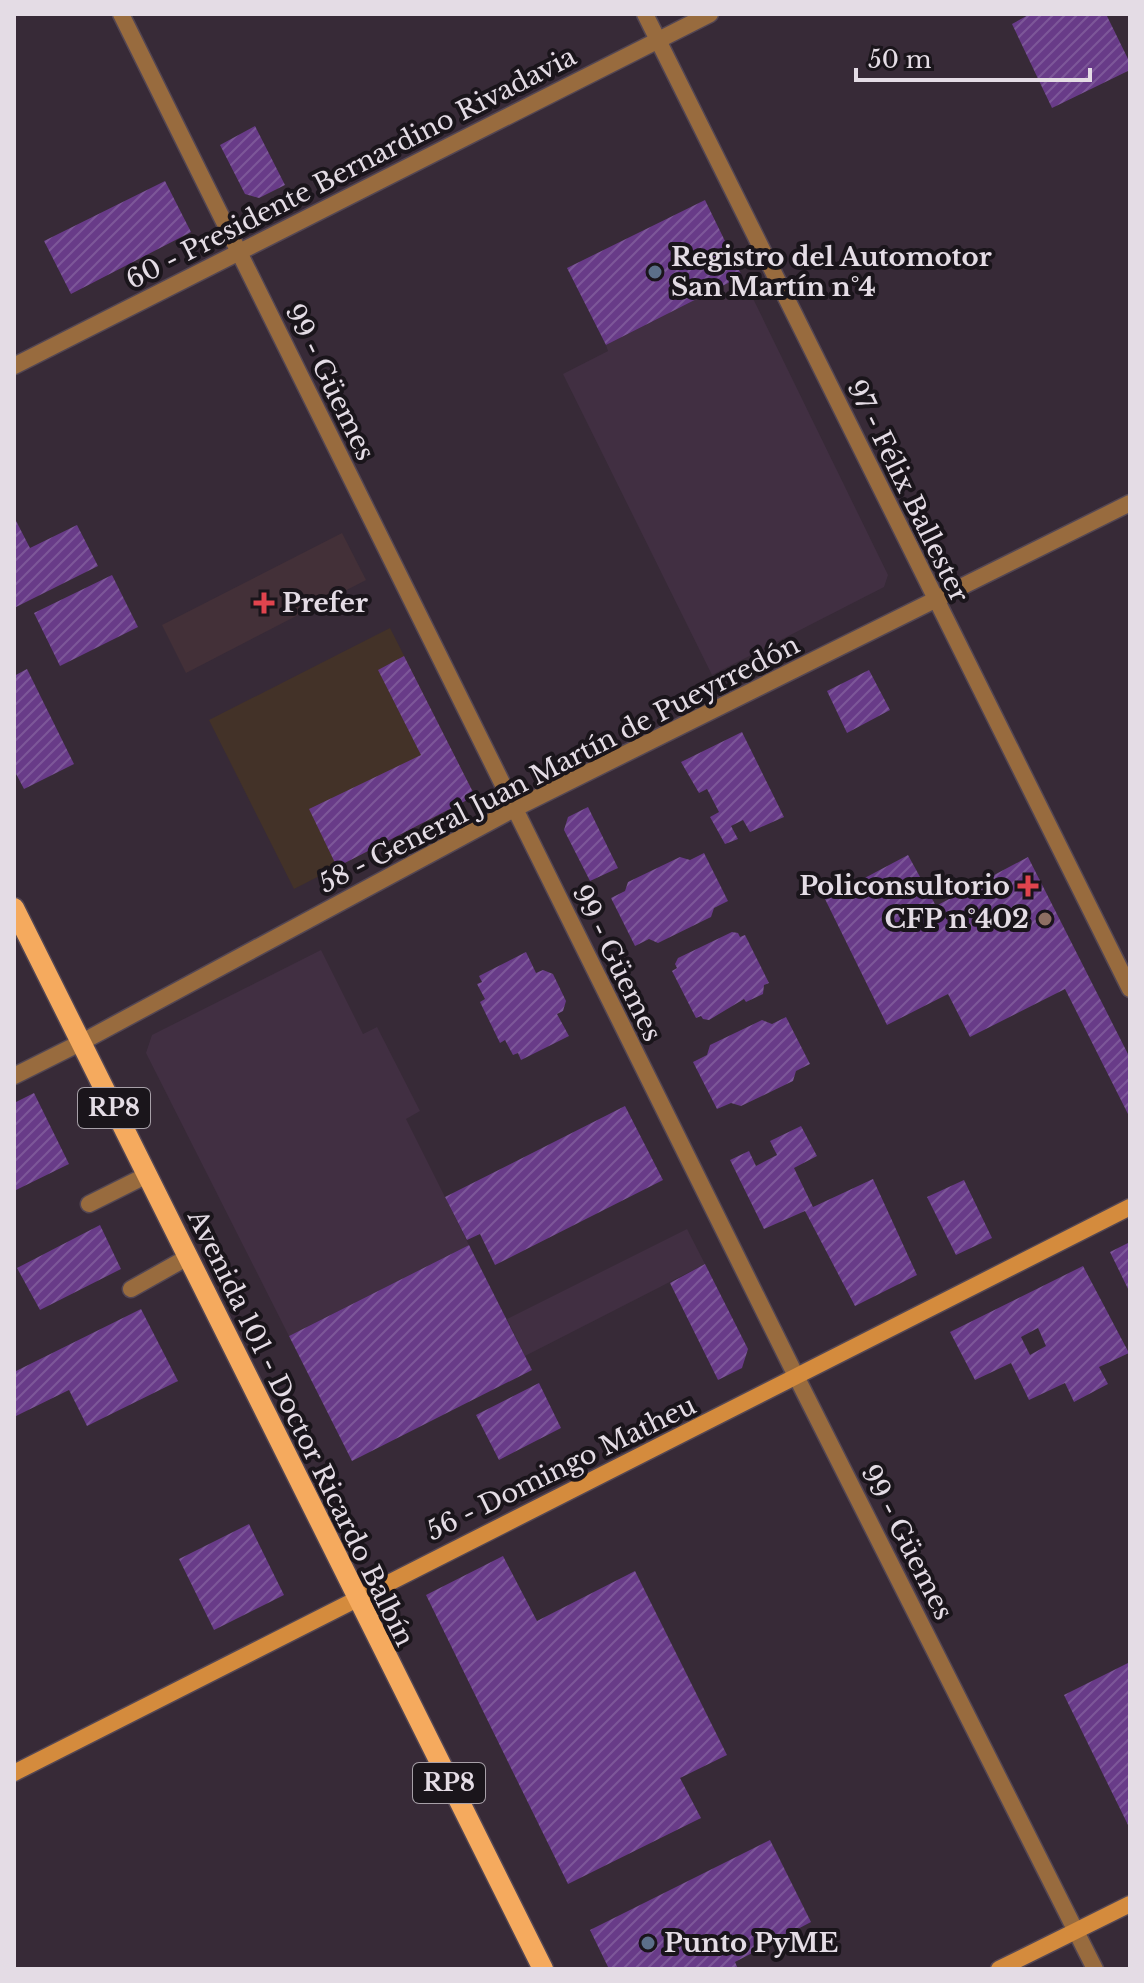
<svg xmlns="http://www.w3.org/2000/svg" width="1144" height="1983" font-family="'Libre Baskerville',serif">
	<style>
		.commercial { fill: #433228 }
		.built { fill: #412f42 }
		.medical { fill: #433038 }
		.building { fill: url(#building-hatch); fill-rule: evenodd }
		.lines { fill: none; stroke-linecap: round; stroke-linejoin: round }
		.lane-casing { stroke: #534653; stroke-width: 19 }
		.street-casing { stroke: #534653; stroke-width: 19 }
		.secondary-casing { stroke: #534653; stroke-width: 19 }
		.primary-casing { stroke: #534653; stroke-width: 23 }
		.lane { stroke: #986b3e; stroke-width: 16 }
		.street { stroke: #986b3e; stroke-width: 16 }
		.secondary { stroke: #d48b3d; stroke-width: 16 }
		.primary { stroke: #f5aa5e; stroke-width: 20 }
		.service-dot { fill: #5c6f8a; stroke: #1a151b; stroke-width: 3 }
		.health-dot { fill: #e0444e; stroke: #1a151b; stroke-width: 3 }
		.education-dot { fill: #8d6e63; stroke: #1a151b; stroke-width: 3 }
		.labels { text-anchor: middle; stroke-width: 8; stroke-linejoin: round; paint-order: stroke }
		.shield { fill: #1a151b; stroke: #a7a0a8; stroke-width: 2 }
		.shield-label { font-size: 24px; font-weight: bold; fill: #e4dce5 }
		.street-label { font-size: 26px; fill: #e4dce5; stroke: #1a151b }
		.poi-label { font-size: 26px; font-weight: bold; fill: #e4dce5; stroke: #1a151b; text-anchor: start }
	</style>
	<defs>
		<pattern id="building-hatch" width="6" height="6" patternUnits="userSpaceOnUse" patternTransform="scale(2)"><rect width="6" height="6" fill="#683b88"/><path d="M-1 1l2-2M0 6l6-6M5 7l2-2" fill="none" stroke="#7d5799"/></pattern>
	</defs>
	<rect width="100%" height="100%" fill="#372a37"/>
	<path class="commercial" d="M390,628l85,168 -181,93 -85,-169z"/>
	<path class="built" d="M742,276l146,299 -4,12 -172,88 -149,-301 45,-23 -2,-6z
		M321,950l42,84 14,-7 43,84 -14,8 63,126 -180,91 -143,-283 6,-18z
		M687,1229l18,35 -180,92 -18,-37z"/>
	<path class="medical" d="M342,533l24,47 -180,93 -24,-48z"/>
	<path class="building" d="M1030,14h76l24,49v7l-78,38 -40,-84z
		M255,126l30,59 -26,13 -14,-4 -25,-49z
		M165,181l26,51 -120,62 -27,-53z
		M705,200l37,76 -136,69 -39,-77z
		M14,517l16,31 47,-23 21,41 -84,42z
		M112,575l26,52 -78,39 -26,-53z
		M404,656l71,140 -138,71 -28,-58 112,-54 -43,-85z
		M27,669l47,95 -50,25 -10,-19v-94z
		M869,670l21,40 -43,23 -20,-42z
		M742,732l42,85 -34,15 -7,-12 -12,6 7,13 -13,5 -15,-27 9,-5 -12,-23 -8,4 -18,-31z
		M588,807l30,61 -28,13 -26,-51 4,-13z
		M704,853l24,48 -14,7 -3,9 -53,26 -9,-4 -14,7 -24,-48 14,-7 3,-9 52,-25 10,3z
		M908,855l28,51 92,-49 102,201v60l-65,-129 -95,48 -22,-43 -61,31 -62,-126z
		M732,932l6,1 2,4 5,-2 24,48 -5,2 -1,9 -17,8 -2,-3 -35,21 -6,-1 -2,-3 -5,2 -24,-47 5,-3 -2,-4 3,-6z
		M526,952l10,21 7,-3 10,4 13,27 -3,10 -6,3 12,22 -48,24 -3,-7 -5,2 -8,-15 -5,3 -20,-41 5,-3 -8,-15 5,-2 -3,-6z
		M786,1017l24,47 -14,7 -3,10 -52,25 -10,-3 -14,6 -24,-47 14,-7 3,-10 52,-25 10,4z
		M34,1093l35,71 -55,27v-88z
		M625,1106l38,74 -168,85 -15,-31 -13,6 -22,-43z
		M801,1126l16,30 -23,12 19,39 60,-28 44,96 -62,31 -50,-95 -41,18 -34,-69 19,-9 7,15 21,-11 -7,-14z
		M964,1180l28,58 -36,17 -29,-58z
		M100,1225l21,44 -81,41 -23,-42z
		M1130,1242v51l-20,-41z
		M469,1245l63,125 -180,91 -63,-125z
		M705,1264l43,85 -6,19 -24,12 -48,-97z
		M1083,1266l46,87 -30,14 9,17 -34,18 -9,-19 -36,17 -18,-37 -36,17 -25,-48zM1038,1328l8,18 -16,9 -9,-18z
		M141,1309l37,72 -91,45 -18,-36 -53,26 -2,-44z
		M539,1383l22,45 -62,32 -23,-45z
		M249,1524l35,71 -70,35 -35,-71z
		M503,1556l34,65 98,-50 92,184 -47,23 21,40 -133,66 -142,-289z
		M1130,1662v167l-66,-134z
		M770,1840l41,82 -76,40 3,7h-129l-19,-39z"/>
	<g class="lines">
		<g class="lane-casing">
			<path id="lane" d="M89,1204l58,-29
				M131,1289l57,-32"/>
		</g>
		<g class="street-casing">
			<path id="street" d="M121,14l676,1364 298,591
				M645,14l485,975
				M14,366l696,-352
				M14,1076l68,-34 432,-233 616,-306"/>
		</g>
		<g class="secondary-casing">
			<path id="secondary" d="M14,1773l1116,-566
				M999,1969l131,-65"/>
		</g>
		<g class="primary-casing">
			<path id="primary" d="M14,908l529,1061"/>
		</g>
		<use href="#lane" class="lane"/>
		<use href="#street" class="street"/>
		<use href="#secondary" class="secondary"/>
		<use href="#primary" class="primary"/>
	</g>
	<g class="service-dot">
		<circle cx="655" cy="272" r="8"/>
		<circle cx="648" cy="1943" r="8"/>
	</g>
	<g class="health-dot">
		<path d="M260 591h8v8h8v8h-8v8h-8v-8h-8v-8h8z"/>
		<path d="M1024 874h8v8h8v8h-8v8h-8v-8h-8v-8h8z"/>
	</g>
	<circle class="education-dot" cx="1045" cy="919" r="8"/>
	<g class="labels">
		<g class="shield">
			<rect x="78" y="1088" width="72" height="40" rx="6"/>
			<rect x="413" y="1763" width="72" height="40" rx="6"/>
		</g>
		<g class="shield-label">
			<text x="114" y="1116">RP8</text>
			<text x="449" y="1791">RP8</text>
		</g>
		<g class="street-label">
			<text transform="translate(351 168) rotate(-27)" y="9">60 - Presidente Bernardino Rivadavia</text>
			<text transform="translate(330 382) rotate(64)" y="9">99 - Güemes</text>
			<text transform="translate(908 491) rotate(64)" y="9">97 - Félix Ballester</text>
			<text transform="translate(559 764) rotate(-27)" y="9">58 - General Juan Martín de Pueyrredón</text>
			<text transform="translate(617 963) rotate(64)" y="9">99 - Güemes</text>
			<text transform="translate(301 1428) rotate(64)" y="9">Avenida 101 - Doctor Ricardo Balbín</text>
			<text transform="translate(561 1468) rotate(-26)" y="9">56 - Domingo Matheu</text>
			<text transform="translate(907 1542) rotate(63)" y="9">99 - Güemes</text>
		</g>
		<g class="poi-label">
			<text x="671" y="266">Registro del Automotor<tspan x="671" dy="30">San Martín n°4</tspan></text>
			<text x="282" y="612">Prefer</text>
			<text x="1010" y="895" text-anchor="end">Policonsultorio</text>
			<text x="1029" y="928" text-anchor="end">CFP n°402</text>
			<text x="664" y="1952">Punto PyME</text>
		</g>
	</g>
	<rect width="1144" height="1983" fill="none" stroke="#e4dce5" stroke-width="32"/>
	<path d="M856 68v12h234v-12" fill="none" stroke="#e4dce5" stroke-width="4"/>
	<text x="868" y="68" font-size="24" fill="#e4dce5" stroke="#1a151b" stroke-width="6" paint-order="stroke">50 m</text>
</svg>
